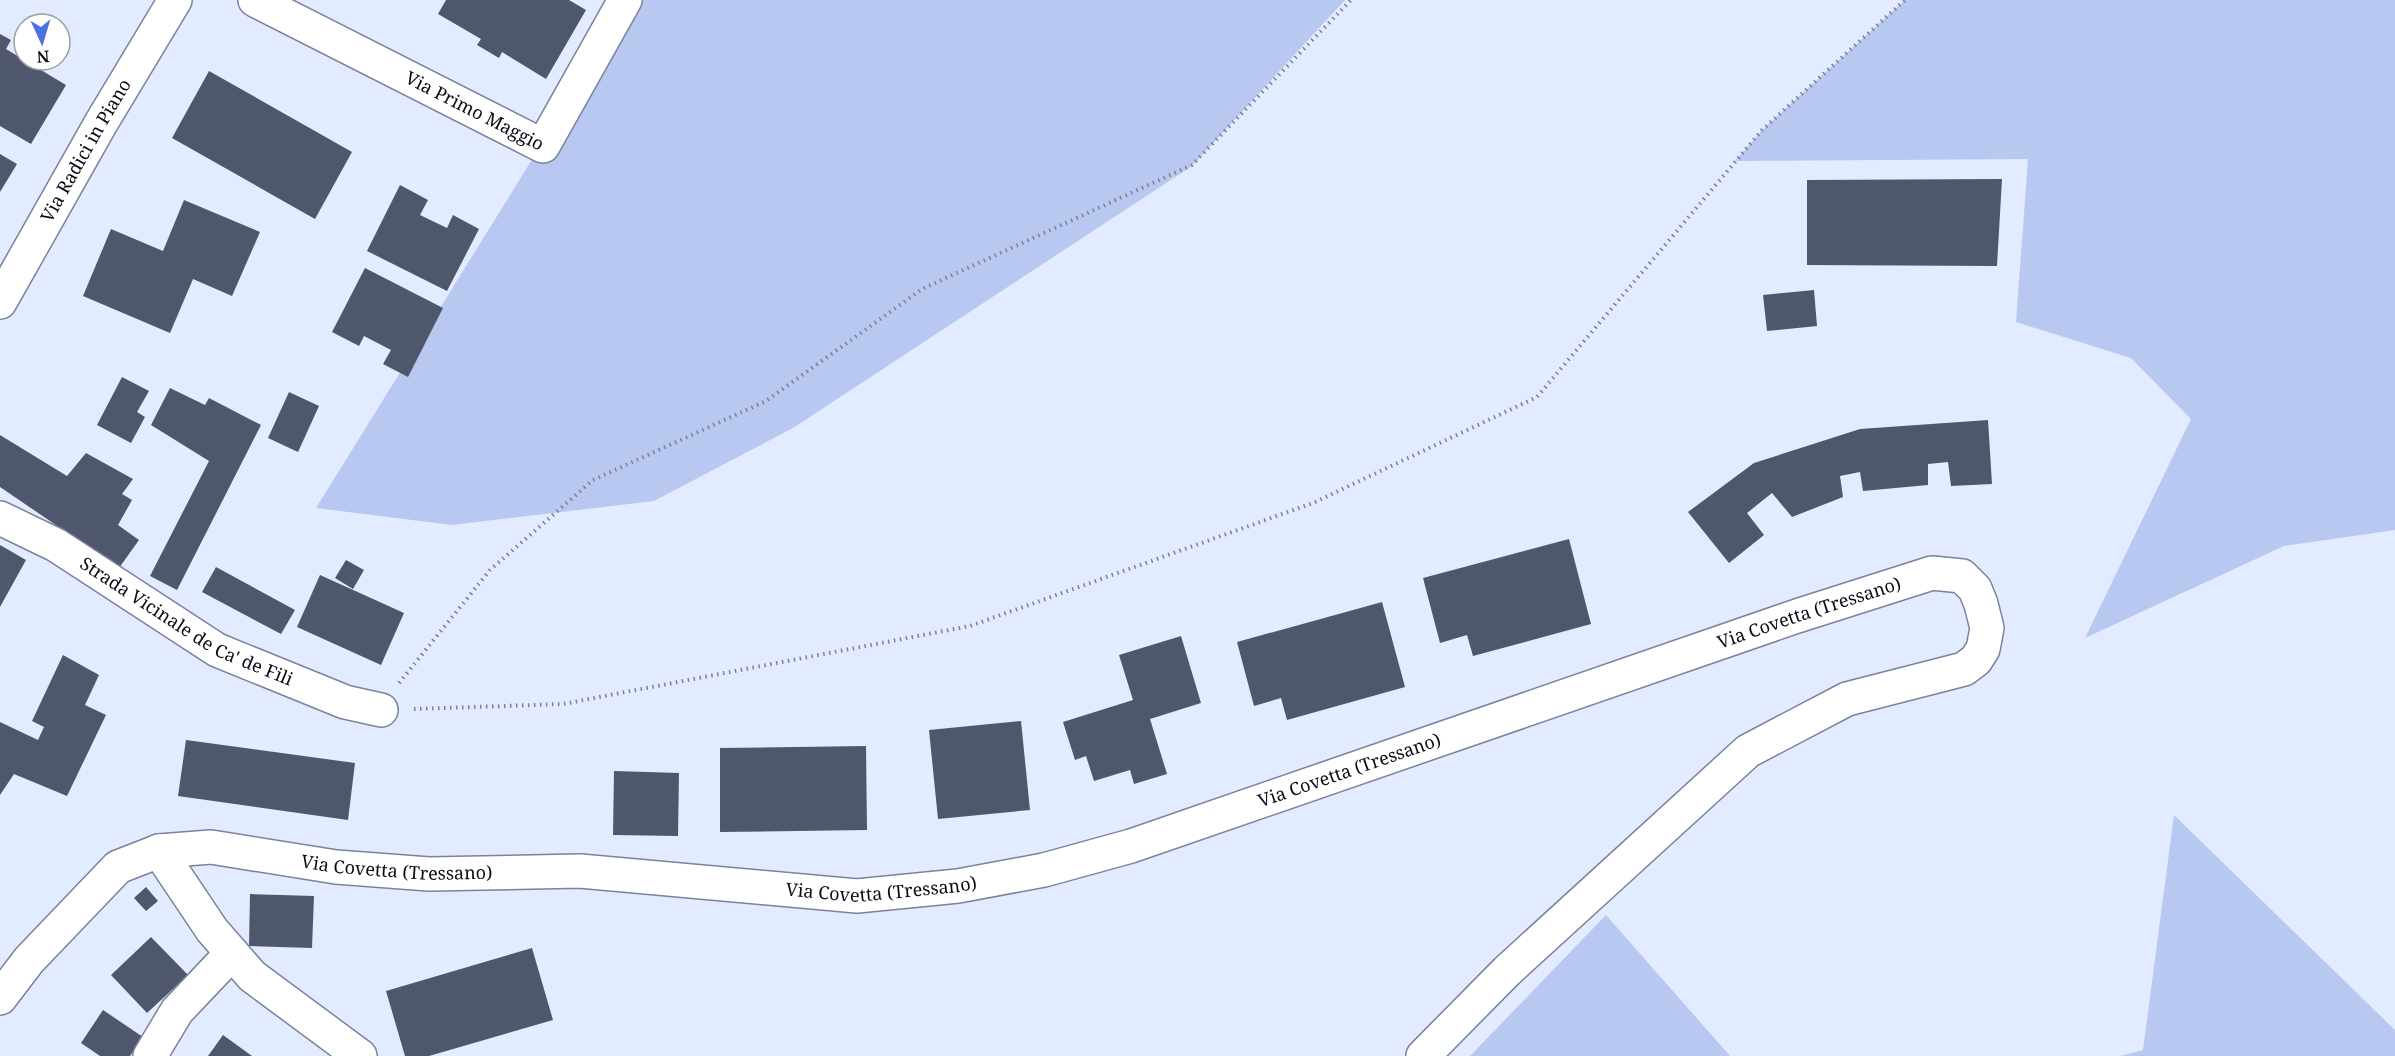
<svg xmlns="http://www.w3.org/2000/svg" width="2395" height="1056" font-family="'Noto Serif',serif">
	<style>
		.green { fill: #b9c8f0 }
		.building { fill: #4f576c }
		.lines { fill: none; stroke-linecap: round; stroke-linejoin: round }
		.minor-casing { stroke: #798399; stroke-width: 36 }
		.path { stroke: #7c8291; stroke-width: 4; stroke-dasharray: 1.5 4.5; stroke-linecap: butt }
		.minor { stroke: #fff; stroke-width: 33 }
		.labels { text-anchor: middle; stroke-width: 6; stroke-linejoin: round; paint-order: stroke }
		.street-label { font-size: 18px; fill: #090c15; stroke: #fff }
	</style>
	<rect width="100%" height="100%" fill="#e2ebff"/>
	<path class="green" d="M631,0h714l-153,166 -399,262 -139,73 -202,24 -136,-17z
		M1905,0h490v530l-111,16 -199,92 106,-219 -60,-61 -115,-36 12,-163 -293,2 27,-31z
		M2174,815l221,215v26h-275l23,-6z
		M1606,915l124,141h-260z"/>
	<path class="building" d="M446,0h123l17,10 -40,69 -44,-27 -3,6 -22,-13 4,-6 -43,-25z
		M0,34l11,6 -5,9 60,36 -35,59 -31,-18z
		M209,71l143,81 -37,67 -143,-81z
		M0,154l17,10 -17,28z
		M2002,179l-5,87 -190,-1v-85z
		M400,185l28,15 -8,15 27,13 6,-13 26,14 -32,62 -80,-40z
		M184,200l76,32 -28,64 -39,-17 -23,54 -87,-37 28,-67 52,22z
		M365,268l78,40 -35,69 -25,-13 8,-14 -27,-14 -5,10 -27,-14z
		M1814,290l3,36 -50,5 -4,-36z
		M122,377l27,14 -12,21 8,5 -14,26 -34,-18z
		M170,388l35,17 4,-7 52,27 -84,165 -27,-14 59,-115 -58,-36z
		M289,392l30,14 -21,46 -30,-14z
		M1988,420l4,64 -41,2 -3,-24 -20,2v21l-65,6 -3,-19 -20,4 3,21 -51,20 -20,-24 -25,20 17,22 -35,28 -41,-51 66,-49 106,-34z
		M0,435l67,41 19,-23 47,26 -11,15 10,6 -14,25 21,15 -20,28 -119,-81z
		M1569,539l22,85 -118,32 -6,-21 -27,8 -17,-65z
		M0,545l26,15 -26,47z
		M346,560l18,10 -11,19 -18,-11z
		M216,567l79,43 -14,24 -79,-42z
		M320,575l84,38 -23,52 -84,-38z
		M1382,602l23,85 -118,33 -6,-22 -27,8 -17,-64z
		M1181,636l20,67 -51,16 17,55 -33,10 -4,-14 -36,11 -8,-25 -11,4 -12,-38 70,-22 -14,-45z
		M63,655l36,20 -14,30 21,10 -39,81 -53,-22 -14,21v-73l38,18 6,-13 -12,-6z
		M1021,721l9,89 -92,9 -9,-89z
		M186,740l169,23 -7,57 -170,-24z
		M866,746l1,84 -147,2v-84z
		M614,771l65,2 -1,63 -65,-1z
		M146,887l12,14 -12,10 -12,-13z
		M250,894l64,2 -2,52 -63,-2z
		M151,937l37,38 -41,38 -36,-38z
		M532,948l21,72 -124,36h-24l-19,-65z
		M103,1010l40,27 -13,19h-30l-19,-13z
		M223,1035l29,21h-44z"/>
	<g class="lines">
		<g class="minor-casing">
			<g id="minor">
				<path id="s1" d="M255,0l288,146 82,-146"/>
				<path id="s2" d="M0,302l101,-179 74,-123"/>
				<path id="s3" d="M0,518l56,27 161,105 128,52 36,8"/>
				<path d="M159,851l53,79 40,46 108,80"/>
				<path id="s4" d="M0,998l29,-38 89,-93 41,-16 52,-4 125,20 93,7 151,-3 277,25 101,-10 86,-16 87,-24 666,-230 135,-43 30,3 13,13 6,15 6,24 -4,21 -7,11 -12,9 -117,30 -99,52 -241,220 -84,85"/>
				<path d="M150,1056l27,-45 55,-58"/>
			</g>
		</g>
		<path class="path" d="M399,683l91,-113 103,-90 173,-79 156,-112 270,-124 159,-165
			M414,709l149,-5 407,-78 343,-123 224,-106 225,-267 143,-130"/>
		<use href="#minor" class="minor"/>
	</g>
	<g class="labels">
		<g class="street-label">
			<text dy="6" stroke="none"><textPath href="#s1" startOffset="246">Via Primo Maggio</textPath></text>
			<text dy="6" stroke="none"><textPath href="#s2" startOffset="174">Via Radici in Piano</textPath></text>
			<text dy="6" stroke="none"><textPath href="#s4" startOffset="1918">Via Covetta (Tressano)</textPath></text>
			<text dy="6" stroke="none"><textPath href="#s3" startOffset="214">Strada Vicinale de Ca' de Fili</textPath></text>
			<text dy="6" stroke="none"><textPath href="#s4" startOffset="1432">Via Covetta (Tressano)</textPath></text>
			<text dy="6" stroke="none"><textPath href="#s4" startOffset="460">Via Covetta (Tressano)</textPath></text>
			<text dy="6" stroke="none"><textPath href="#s4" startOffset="946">Via Covetta (Tressano)</textPath></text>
		</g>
	</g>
	<g transform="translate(42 42) rotate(176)"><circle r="28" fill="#ffffff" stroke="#9d9ea1" stroke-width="1.5"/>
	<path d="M0-4.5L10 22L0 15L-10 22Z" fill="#4d6fe3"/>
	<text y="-9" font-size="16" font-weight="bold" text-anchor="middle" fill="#090c15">N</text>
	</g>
</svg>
